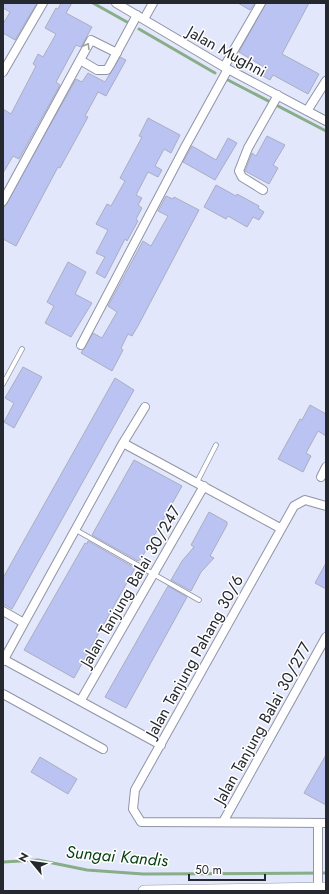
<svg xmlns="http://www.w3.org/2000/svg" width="329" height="894" font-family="Jost,sans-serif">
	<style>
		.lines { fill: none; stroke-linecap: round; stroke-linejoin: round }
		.stream { stroke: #88ad89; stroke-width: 3 }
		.building { fill: #bac3f2; stroke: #aaaec0 }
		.lane-casing { stroke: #9094a6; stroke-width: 5.5 }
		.street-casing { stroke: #9094a6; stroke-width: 10 }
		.secondary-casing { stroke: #9094a6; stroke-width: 12 }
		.lane { stroke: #fff; stroke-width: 4 }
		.street { stroke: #fff; stroke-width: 8 }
		.secondary { stroke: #fff; stroke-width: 11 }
		.oneway { stroke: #9d9ea1 }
		.labels { text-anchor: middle; stroke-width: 3; stroke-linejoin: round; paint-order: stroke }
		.street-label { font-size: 16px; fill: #26282f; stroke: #fff }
		.water-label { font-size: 17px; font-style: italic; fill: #084212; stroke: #fff }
	</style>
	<rect width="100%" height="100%" fill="#e3e7fb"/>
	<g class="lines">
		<path class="stream" d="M93,3l34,19
			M139,29l76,44
			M228,80l98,51
			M3,862l35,-2 49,10 56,4 183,-1"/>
	</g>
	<path class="building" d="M3,3h34l-22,37 -12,-7v-9l7,-12 -7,-4z
		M61,3h11l-6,10 26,14 -11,20 -5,-2 -20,37 4,3 -41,74 -6,-3 -10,17v-64l8,5 25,-48 -3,-2 5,-10 5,3 13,-23 -11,-6 11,-20 2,1z
		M238,3h17l-5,7z
		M266,3h43l-27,51 37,20 -11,20 -35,-19 -3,5 -7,-4 4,-7 -28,-17z
		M120,57l6,3 -20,36 -8,-4 -13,24 3,1 -28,51 -2,-1 -42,79 -13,-7v-30l73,-130 6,3 6,-9 17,9z
		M148,118l32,17 -9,18 -7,-4 -9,17 7,4 -4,7 -10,-5 -12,23 6,3 -4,7 4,3 -6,11 2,2 -11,20 -2,-2 -20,39 -9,-5 9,-16 -9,-4 12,-23 -12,-6 11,-20 4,2 14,-25 -5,-3 22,-41 -3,-1z
		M267,136l18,9 -12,20 5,3 -9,16 -24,-13 7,-18 4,3z
		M228,138l9,5 -22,37 -32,-18 9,-16 24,14z
		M216,185l20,11 1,-2 22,12 -1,2 6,4 -5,8 -6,-3 -6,10 -19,-11 -2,3 -22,-12z
		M166,196l7,3 1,-2 25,13 -60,114 -7,12 -4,-2 -7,14 2,2 -11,21 -31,-18 12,-20 9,5 15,-26 -9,-6 35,-65 8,5 17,-30 -10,-5z
		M68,262l18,10 -11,22 17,9 -21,34 -26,-14 9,-17 -7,-4z
		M23,367l19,10 -28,51 -10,-6 10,-19 -9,-5z
		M115,378l19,12 -122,219 -9,-5v-26z
		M310,405l16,9v22l-8,-5 -12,22 5,3 -8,16 -25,-13 22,-40 2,1z
		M134,460l48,26 -41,73 -3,2 -46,-26z
		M209,512l18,10v3l-17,31 4,2 -13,14 -10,19 -20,-11 11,-19 12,-14 -3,-2z
		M88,541l47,27 -61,110 -50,-28 61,-107 2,1z
		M326,563v26l-11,-6z
		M168,586l19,11 -61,111 -21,-11z
		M326,755v50l-22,-12z
		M40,757l37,22 -9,15 -37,-22z"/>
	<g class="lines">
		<g class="lane-casing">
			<path id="lane" d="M3,384l19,-35
				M197,482l19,-37
				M76,530l123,70"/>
		</g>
		<g class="street-casing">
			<path id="street" d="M116,3l108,64 102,54
				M144,19l9,-16
				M117,53l-26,-13 -11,20 17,10h10l3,-5 27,-50
				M224,67l37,-64
				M3,72l40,-69
				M307,111l19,-30
				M263,190l-21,-13 -3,-6 9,-23 30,-53
				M3,201l77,-141
				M81,345l104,-198 43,-78
				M123,443l157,85
				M321,477l5,-10
				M326,506l-21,-6 -11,6 -159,284 -2,19 8,13 185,1
				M3,611l21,12
				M3,659l158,86
				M3,661l120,-218 22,-36
				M3,694l100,55
				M81,700l123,-214
				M223,822l103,-185
				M318,823v65"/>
		</g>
		<g class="secondary-casing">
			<path id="secondary" d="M144,891l182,-3"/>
		</g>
		<use href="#lane" class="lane"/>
		<use href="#street" class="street"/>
		<use href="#secondary" class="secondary"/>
	</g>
	<defs><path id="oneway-chevron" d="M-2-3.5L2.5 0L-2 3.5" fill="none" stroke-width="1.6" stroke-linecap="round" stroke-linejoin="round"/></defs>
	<use class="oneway" href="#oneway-chevron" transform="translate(87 46) rotate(-59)"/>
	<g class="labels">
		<g class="street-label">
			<text transform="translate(227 51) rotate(29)" y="6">Jalan Mughni</text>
			<text transform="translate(130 586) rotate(-60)" y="6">Jalan Tanjung Balai 30/247</text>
			<text transform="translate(194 656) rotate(-61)" y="6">Jalan Tanjung Pahang 30/6</text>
			<text transform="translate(262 723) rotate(-61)" y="6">Jalan Tanjung Balai 30/277</text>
		</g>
		<g class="water-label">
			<text transform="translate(117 856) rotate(5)" y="6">Sungai Kandis</text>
		</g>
	</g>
	<rect width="329" height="894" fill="none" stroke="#26282f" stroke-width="8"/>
	<g transform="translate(32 862) rotate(299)" stroke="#ffffff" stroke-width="3" paint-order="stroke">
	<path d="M0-3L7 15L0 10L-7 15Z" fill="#26282f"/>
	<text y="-6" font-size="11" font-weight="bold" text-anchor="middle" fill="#26282f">N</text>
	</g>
	<path d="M189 874v6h76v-6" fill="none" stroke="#26282f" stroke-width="2"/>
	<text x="195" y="874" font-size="12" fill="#26282f" stroke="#ffffff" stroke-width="3" paint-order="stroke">50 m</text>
</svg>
